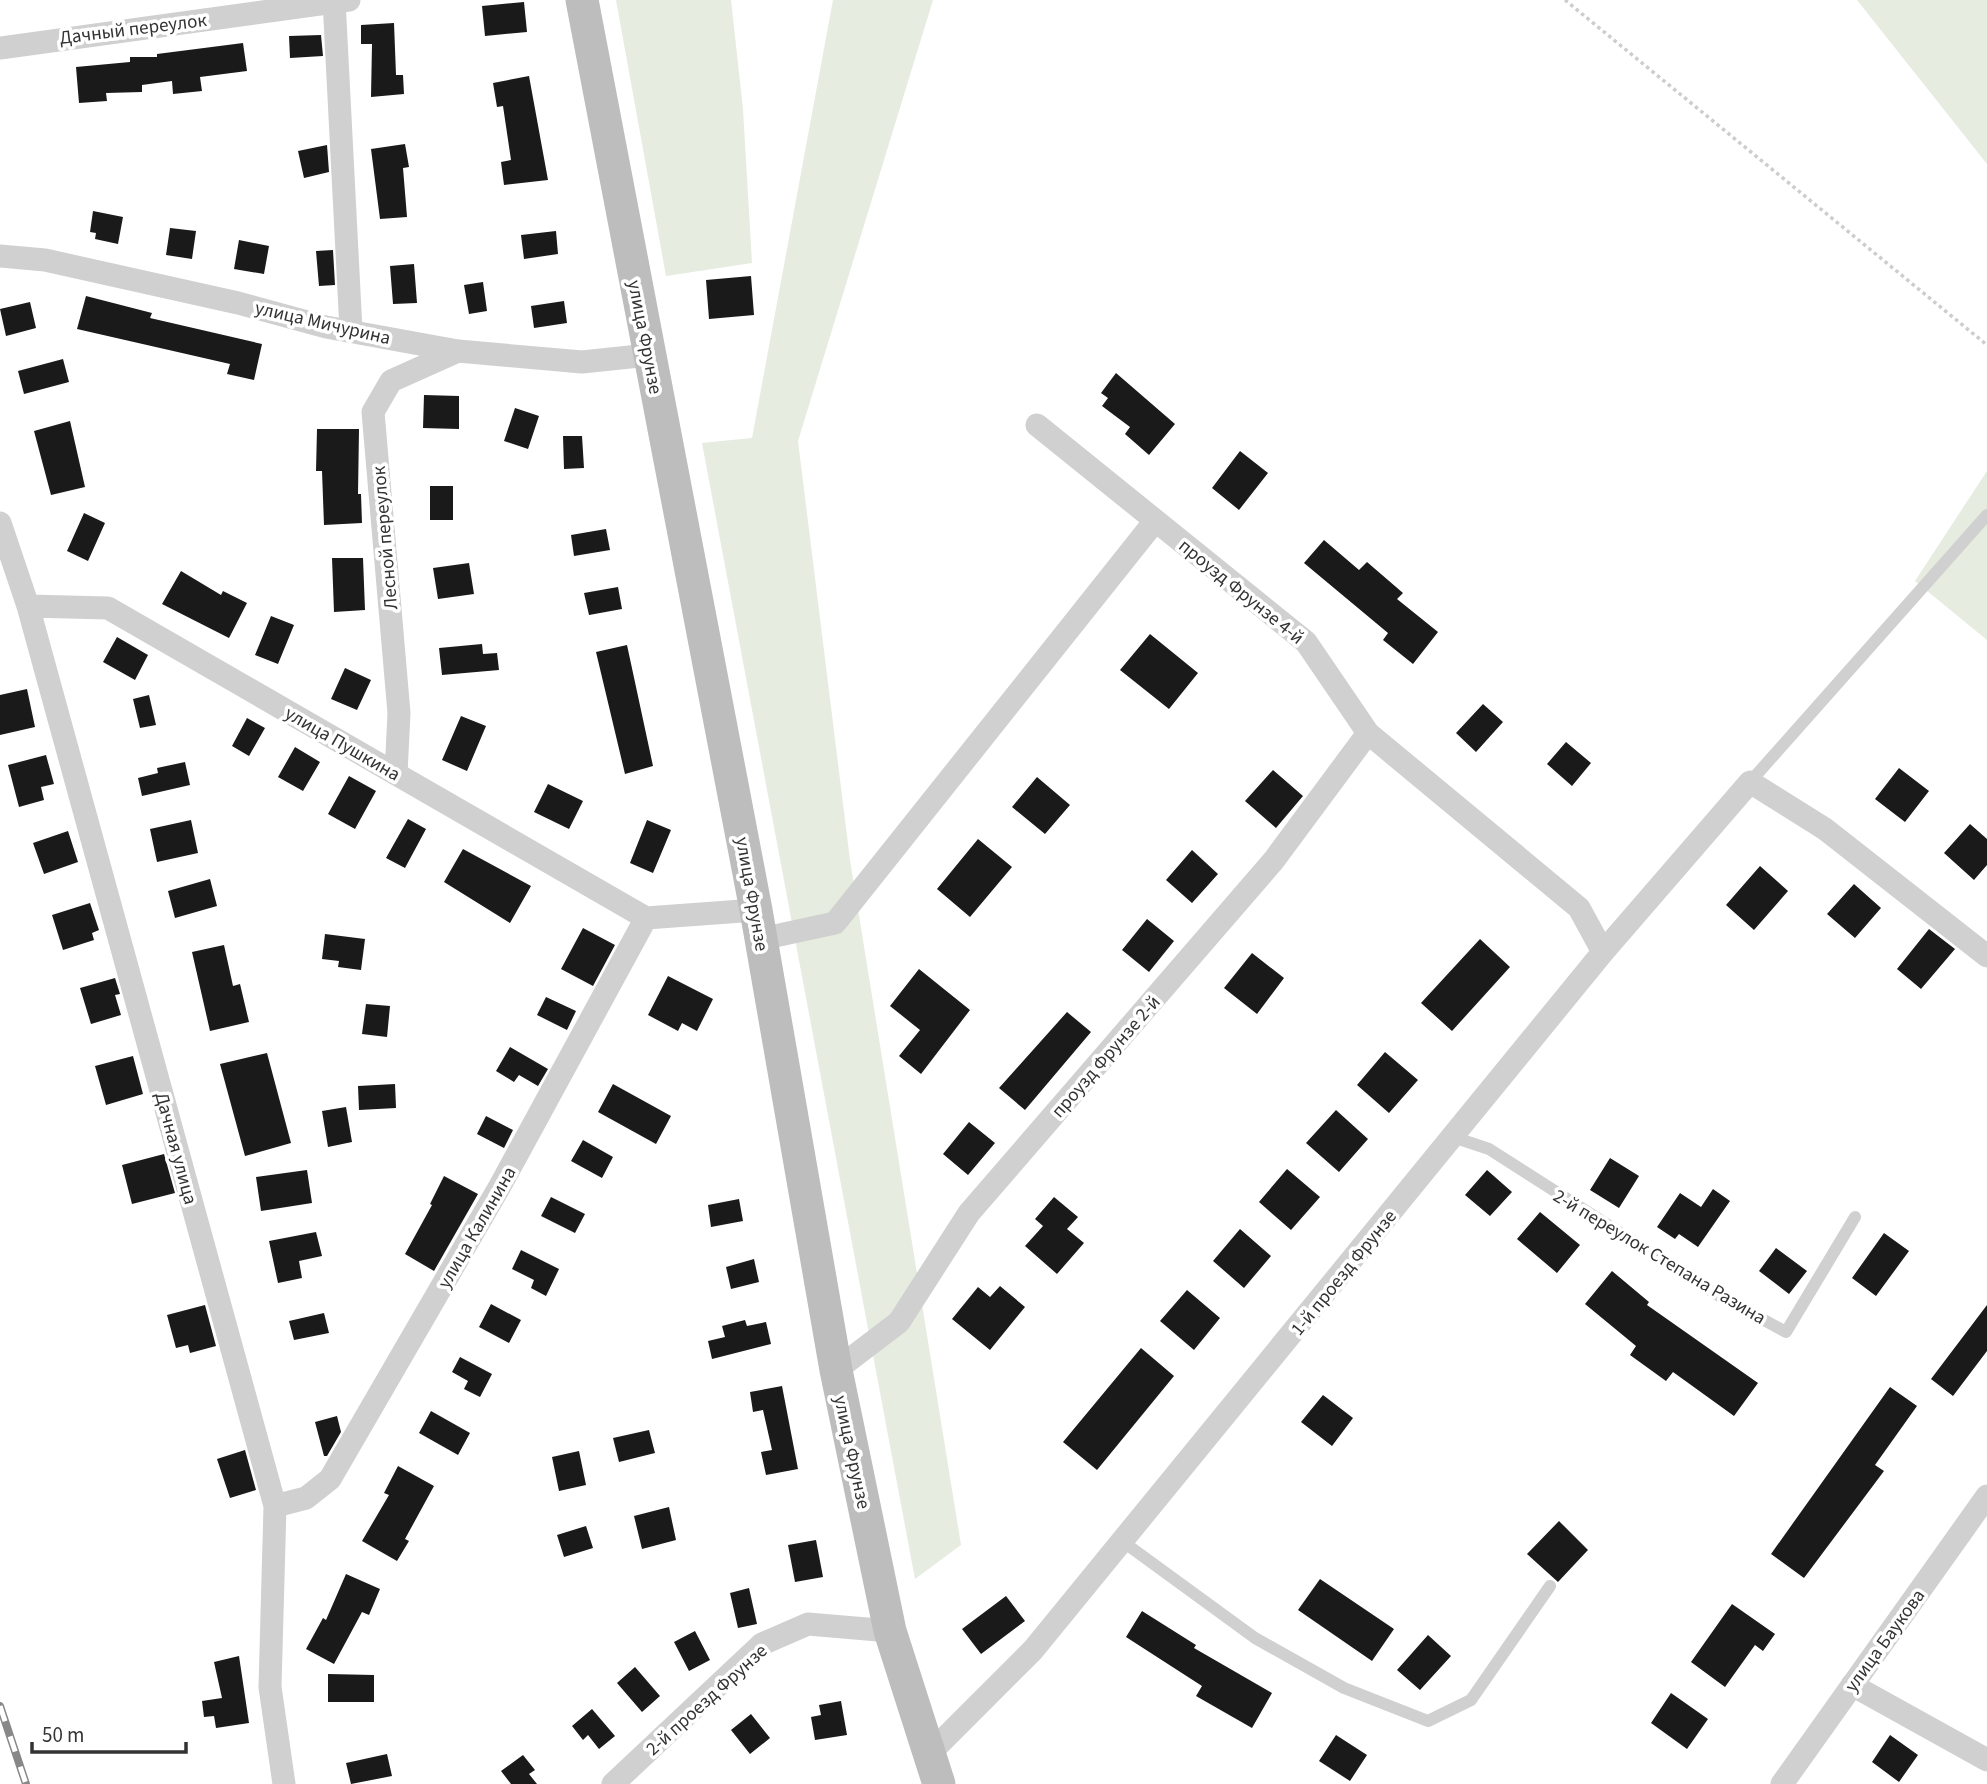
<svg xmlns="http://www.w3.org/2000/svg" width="1987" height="1784" font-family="'Source Sans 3',sans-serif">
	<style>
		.green { fill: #e6ecdf }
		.building { fill: #1a1a1a }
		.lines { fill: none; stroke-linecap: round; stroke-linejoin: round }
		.path { stroke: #cdcdcd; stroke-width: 3.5; stroke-dasharray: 3.5 3.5; stroke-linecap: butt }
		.lane { stroke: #d0d0d0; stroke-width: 12 }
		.street { stroke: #d0d0d0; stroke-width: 23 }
		.secondary { stroke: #bdbdbd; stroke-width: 33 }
		.rail-casing { stroke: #888; stroke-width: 8 }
		.rail { stroke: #fff; stroke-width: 5; stroke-dasharray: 16; stroke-linecap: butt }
		.labels { text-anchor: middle; stroke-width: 7; stroke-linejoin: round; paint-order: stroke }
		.street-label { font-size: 19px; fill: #333; stroke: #fff }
	</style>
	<rect width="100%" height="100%" fill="#fff"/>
	<path class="green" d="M616,0h115l12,109 9,154 -86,13z
		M833,0h100l-135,441 52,419 111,685 -46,34 -213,-1136 50,-5z
		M1857,0h130v164z
		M1987,471v169l-72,-59z"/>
	<path class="building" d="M524,2l3,30 -42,4 -3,-30z
		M394,23l2,52h7l1,19 -33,3 1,-53h-11v-19z
		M321,35l2,21 -33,2 -1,-22z
		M243,43l4,28 -47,6 2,14 -29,3 -1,-13 -30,4v7l-36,1 1,8 -28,2 -3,-36 54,-5v-5h27v-3z
		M529,76l19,104 -44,5 -3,-23 10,-2 -8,-54 -6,1 -4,-24z
		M405,144l4,23 -6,1 4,49 -27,2 -9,-70z
		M327,145l2,27 -25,6 -6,-27z
		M93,211l30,6 -5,27 -23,-5 1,-6 -6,-1z
		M170,228l26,3 -4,28 -26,-4z
		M556,231l2,23 -34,5 -3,-24z
		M239,240l30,6 -5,28 -30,-5z
		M333,250l2,35 -16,1 -3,-35z
		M414,264l3,39 -24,1 -3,-38z
		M751,276l3,39 -45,4 -3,-39z
		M483,282l4,29 -18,3 -5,-29z
		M86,296l66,17 -2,5 112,26 -8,36 -27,-6 3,-10 -153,-35z
		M564,301l3,22 -33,5 -3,-22z
		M30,302l6,26 -30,8 -6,-27z
		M63,359l6,23 -45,12 -6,-23z
		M1116,373l59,51 -26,31 -24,-21 5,-7 -28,-21 6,-8 -7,-5z
		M424,395l35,1v33l-36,-1z
		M515,408l24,8 -11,33 -24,-8z
		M70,421l15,66 -34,8 -17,-64z
		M317,429h42l-1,65h3l1,29 -38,2 -2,-54h-6z
		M563,436h19l2,32 -20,1z
		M1240,451l28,22 -29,37 -27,-22z
		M430,486h23v34h-23z
		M84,513l21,10 -17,38 -21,-10z
		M606,529l4,21 -36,6 -3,-21z
		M1324,540l35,30 8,-8 36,31 -6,6 41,33 -25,32 -30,-24 5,-7 -84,-70z
		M332,558h31l2,52 -31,2z
		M469,563l5,31 -36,5 -5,-31z
		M181,571l40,24 2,-4 24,12 -18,35 -67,-34z
		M618,587l4,22 -33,6 -5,-22z
		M271,616l23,9 -16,39 -23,-9z
		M1150,634l48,39 -29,36 -49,-39z
		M117,637l31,18 -13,25 -32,-18z
		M482,644l1,10 14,-1 2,17 -57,5 -3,-27z
		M627,645l26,121 -28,8 -29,-122z
		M345,668l26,12 -14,30 -26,-11z
		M27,689l8,38 -35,8v-40z
		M149,695l7,30 -16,3 -7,-29z
		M1483,704l20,18 -27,30 -20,-19z
		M461,716l25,10 -19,45 -25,-11z
		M247,718l18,10 -16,28 -17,-10z
		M1566,742l25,21 -19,23 -25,-22z
		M295,747l25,15 -17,29 -25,-14z
		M46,755l8,29 -13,3 3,13 -25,7 -11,-42z
		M185,762l5,23 -48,11 -4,-18 20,-5 -1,-5z
		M1899,768l30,23 -24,31 -30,-23z
		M1273,770l30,26 -27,32 -31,-27z
		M349,776l27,15 -21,38 -27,-15z
		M1037,777l33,28 -25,29 -33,-27z
		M548,784l35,17 -14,28 -35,-17z
		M408,819l18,10 -21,39 -19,-10z
		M191,820l7,33 -41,9 -7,-33z
		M647,820l24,10 -18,43 -23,-10z
		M1970,824l17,15v26l-13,15 -30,-27z
		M68,831l10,31 -34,12 -11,-31z
		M978,839l34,28 -42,50 -33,-28z
		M463,849l68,37 -21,37 -66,-41z
		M1192,850l26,24 -26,29 -26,-23z
		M1760,866l28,25 -34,39 -28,-25z
		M210,879l7,27 -42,12 -7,-27z
		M1854,884l27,24 -26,30 -28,-24z
		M90,903l9,27 -7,3 2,7 -31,10 -11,-35z
		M1147,919l27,22 -25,31 -27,-22z
		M583,928l32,17 -22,41 -32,-17z
		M1929,929l26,20 -34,40 -24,-20z
		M325,934l40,5 -4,31 -23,-3 1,-6 -17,-2z
		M1480,939l30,28 -58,64 -31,-28z
		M224,945l9,41 7,-2 9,38 -39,9 -18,-79z
		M1252,953l32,25 -27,36 -33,-26z
		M919,969l51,41 -49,64 -22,-18 21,-26 -30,-24z
		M668,976l45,23 -16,32 -15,-8 -4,8 -30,-16z
		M115,978l5,16 -5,1 6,20 -30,9 -11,-36z
		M546,997l30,14 -9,19 -30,-15z
		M366,1004l24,2 -3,31 -25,-3z
		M1067,1012l24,20 -66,78 -26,-22z
		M510,1047l38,22 -10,17 -19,-11 -5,7 -18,-11z
		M1385,1052l33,28 -29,33 -32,-28z
		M267,1053l24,90 -46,13 -25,-92z
		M133,1056l10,38 -37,11 -11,-39z
		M395,1084l1,24 -37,2 -1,-24z
		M613,1084l58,32 -15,28 -58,-32z
		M346,1107l6,35 -24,5 -6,-36z
		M1336,1110l32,29 -29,33 -33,-29z
		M486,1116l27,14 -9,18 -27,-14z
		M969,1122l26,21 -27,32 -25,-21z
		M583,1140l30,17 -11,21 -31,-17z
		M164,1154l11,39 -43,11 -10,-39z
		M1610,1158l29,18 -20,32 -29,-18z
		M1287,1169l33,28 -29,33 -32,-28z
		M307,1170l5,33 -51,8 -5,-34z
		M1487,1170l25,22 -22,24 -25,-21z
		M444,1176l34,18 -44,77 -29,-17 27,-49 -2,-1z
		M1713,1189l17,12 -32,46 -19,-13 -4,5 -18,-12 23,-34 21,14z
		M551,1197l34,17 -10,19 -34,-17z
		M1054,1197l24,20 -11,12 17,14 -27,31 -32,-28 18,-20 -8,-7z
		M739,1199l4,22 -32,6 -3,-22z
		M1540,1212l40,33 -23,28 -40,-34z
		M1240,1229l31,27 -27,32 -31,-27z
		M316,1232l6,24 -23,5 3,17 -24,5 -9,-42z
		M1884,1233l25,18 -33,45 -24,-18z
		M1776,1248l31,23 -18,23 -30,-23z
		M521,1250l38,19 -13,27 -15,-8 3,-8 -22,-11z
		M754,1259l5,23 -28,7 -5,-22z
		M1612,1271l37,31 -2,3 111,78 -24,33 -61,-44 -7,9 -36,-26 6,-9 -51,-42z
		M1000,1286l25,21 -35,43 -38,-31 26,-32 12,10z
		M1187,1290l33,28 -26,32 -34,-29z
		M491,1304l30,16 -12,23 -30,-16z
		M205,1305l11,41 -26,7 -2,-8 -12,3 -9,-33z
		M1987,1305v46l-34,45 -22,-17z
		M324,1313l5,20 -35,7 -5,-19z
		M745,1320l2,6 19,-4 5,22 -59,15 -4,-18 17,-4 -3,-11z
		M1141,1348l33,28 -77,94 -34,-28z
		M460,1357l32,17 -12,23 -16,-8 4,-8 -16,-9z
		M782,1386l16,83 -32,6 -5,-23 11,-2 -9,-40 -10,2 -3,-20z
		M1890,1387l27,19 -42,59 9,6 -80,107 -33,-24z
		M1323,1395l30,23 -21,28 -31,-24z
		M431,1411l39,22 -12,22 -39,-22z
		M337,1416l4,16 -14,24h-3l-9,-34z
		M649,1430l6,23 -36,9 -6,-24z
		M245,1450l11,40 -26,8 -13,-39z
		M579,1451l7,34 -27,6 -7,-34z
		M398,1466l36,20 -29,53 4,2 -12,20 -35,-20 27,-46 -5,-2z
		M669,1507l7,33 -34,9 -8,-33z
		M1559,1521l29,29 -30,32 -31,-28z
		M586,1526l7,22 -29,9 -7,-22z
		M816,1540l7,37 -28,5 -7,-37z
		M346,1574l34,15 -11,26 -7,-3 -28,52 -28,-15 17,-31 3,2z
		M1320,1579l74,50 -22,32 -74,-51z
		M749,1588l8,36 -19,4 -8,-35z
		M1006,1596l19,25 -44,33 -19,-25z
		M1732,1604l43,30 -12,17 -8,-6 -30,42 -34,-25z
		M1142,1611l54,34 -2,3 78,45 -20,35 -56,-32 6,-10 -76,-49z
		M695,1631l15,29 -21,11 -15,-29z
		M1428,1635l23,21 -31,34 -23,-20z
		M239,1656l10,67 -33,5 -2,-12 -10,1 -2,-16 20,-3 -8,-36z
		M635,1667l25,29 -18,16 -25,-29z
		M328,1674l46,1v27h-46z
		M1671,1693l37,26 -21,30 -36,-26z
		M841,1701l6,34 -32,5 -4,-23 10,-2 -2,-10z
		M592,1709l23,27 -16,13 -11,-14 -5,5 -11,-14z
		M751,1714l19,24 -20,16 -19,-24z
		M1336,1735l31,20 -17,26 -31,-20z
		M1890,1735l28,20 -19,27 -27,-20z
		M387,1754l5,22 -41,8 -5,-21z
		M523,1755l12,15 -6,4 8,10h-26l-10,-13z"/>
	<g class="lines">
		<path class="path" d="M1565,0l422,345"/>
		<path class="lane" d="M1750,782l237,-267
			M1453,1137l36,12 227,145 70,38 69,-115
			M1122,1541l133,97 89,50 84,33 43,-21 79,-114"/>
		<path class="street" d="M334,0l17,330
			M0,48l349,-48
			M0,256l45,4 193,43 88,24 132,24 124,11 67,-7
			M1037,425l269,217 62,91 211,175 24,44
			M0,523l28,83 247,900 -5,181 14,97
			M28,606l80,2 538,310
			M396,774l3,-61 -26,-301 18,-31 67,-30
			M646,918l110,-8
			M761,939l74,-16 320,-402
			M836,1370l63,-48 70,-109 305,-353 94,-127
			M275,1506l31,-8 24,-19 170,-293 146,-268
			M1852,1685l135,75
			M927,1756l106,-106 570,-698 147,-170 75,47 162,127
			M613,1784l149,-140 46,-20 82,7
			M1782,1784l205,-288"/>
		<path class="secondary" d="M582,0l174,910 80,460 54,261 49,153"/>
		<g class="rail-casing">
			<path id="rail" d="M0,1706l26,78"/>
		</g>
		<use href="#rail" class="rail"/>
	</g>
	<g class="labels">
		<g class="street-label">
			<text transform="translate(133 28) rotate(-7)" y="7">Дачный переулок</text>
			<text transform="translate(323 322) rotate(13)" y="7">улица Мичурина</text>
			<text transform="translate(646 337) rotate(79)" y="7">улица Фрунзе</text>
			<text transform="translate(384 538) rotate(-95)" y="7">Лесной переулок</text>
			<text transform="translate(1242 591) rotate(39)" y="7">проузд Фрунзе 4-й</text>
			<text transform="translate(343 743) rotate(30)" y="7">улица Пушкина</text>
			<text transform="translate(753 894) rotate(80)" y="7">улица Фрунзе</text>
			<text transform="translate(1105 1056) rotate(-49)" y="7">проузд Фрунзе 2-й</text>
			<text transform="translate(177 1148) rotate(75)" y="7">Дачная улица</text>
			<text transform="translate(476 1227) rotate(-60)" y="7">улица Калинина</text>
			<text transform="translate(1660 1256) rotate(31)" y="7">2-й переулок Степана Разина</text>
			<text transform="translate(1343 1272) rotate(-51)" y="7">1-й проезд Фрунзе</text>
			<text transform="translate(853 1452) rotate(78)" y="7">улица Фрунзе</text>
			<text transform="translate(1884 1640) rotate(-54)" y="7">улица Баукова</text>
			<text transform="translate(706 1699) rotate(-42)" y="7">2-й проезд Фрунзе</text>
		</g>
	</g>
	<path d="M32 1742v10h154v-10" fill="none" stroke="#333333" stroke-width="3.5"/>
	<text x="42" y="1742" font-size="21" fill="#333333" stroke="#ffffff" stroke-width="5" paint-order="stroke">50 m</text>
</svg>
